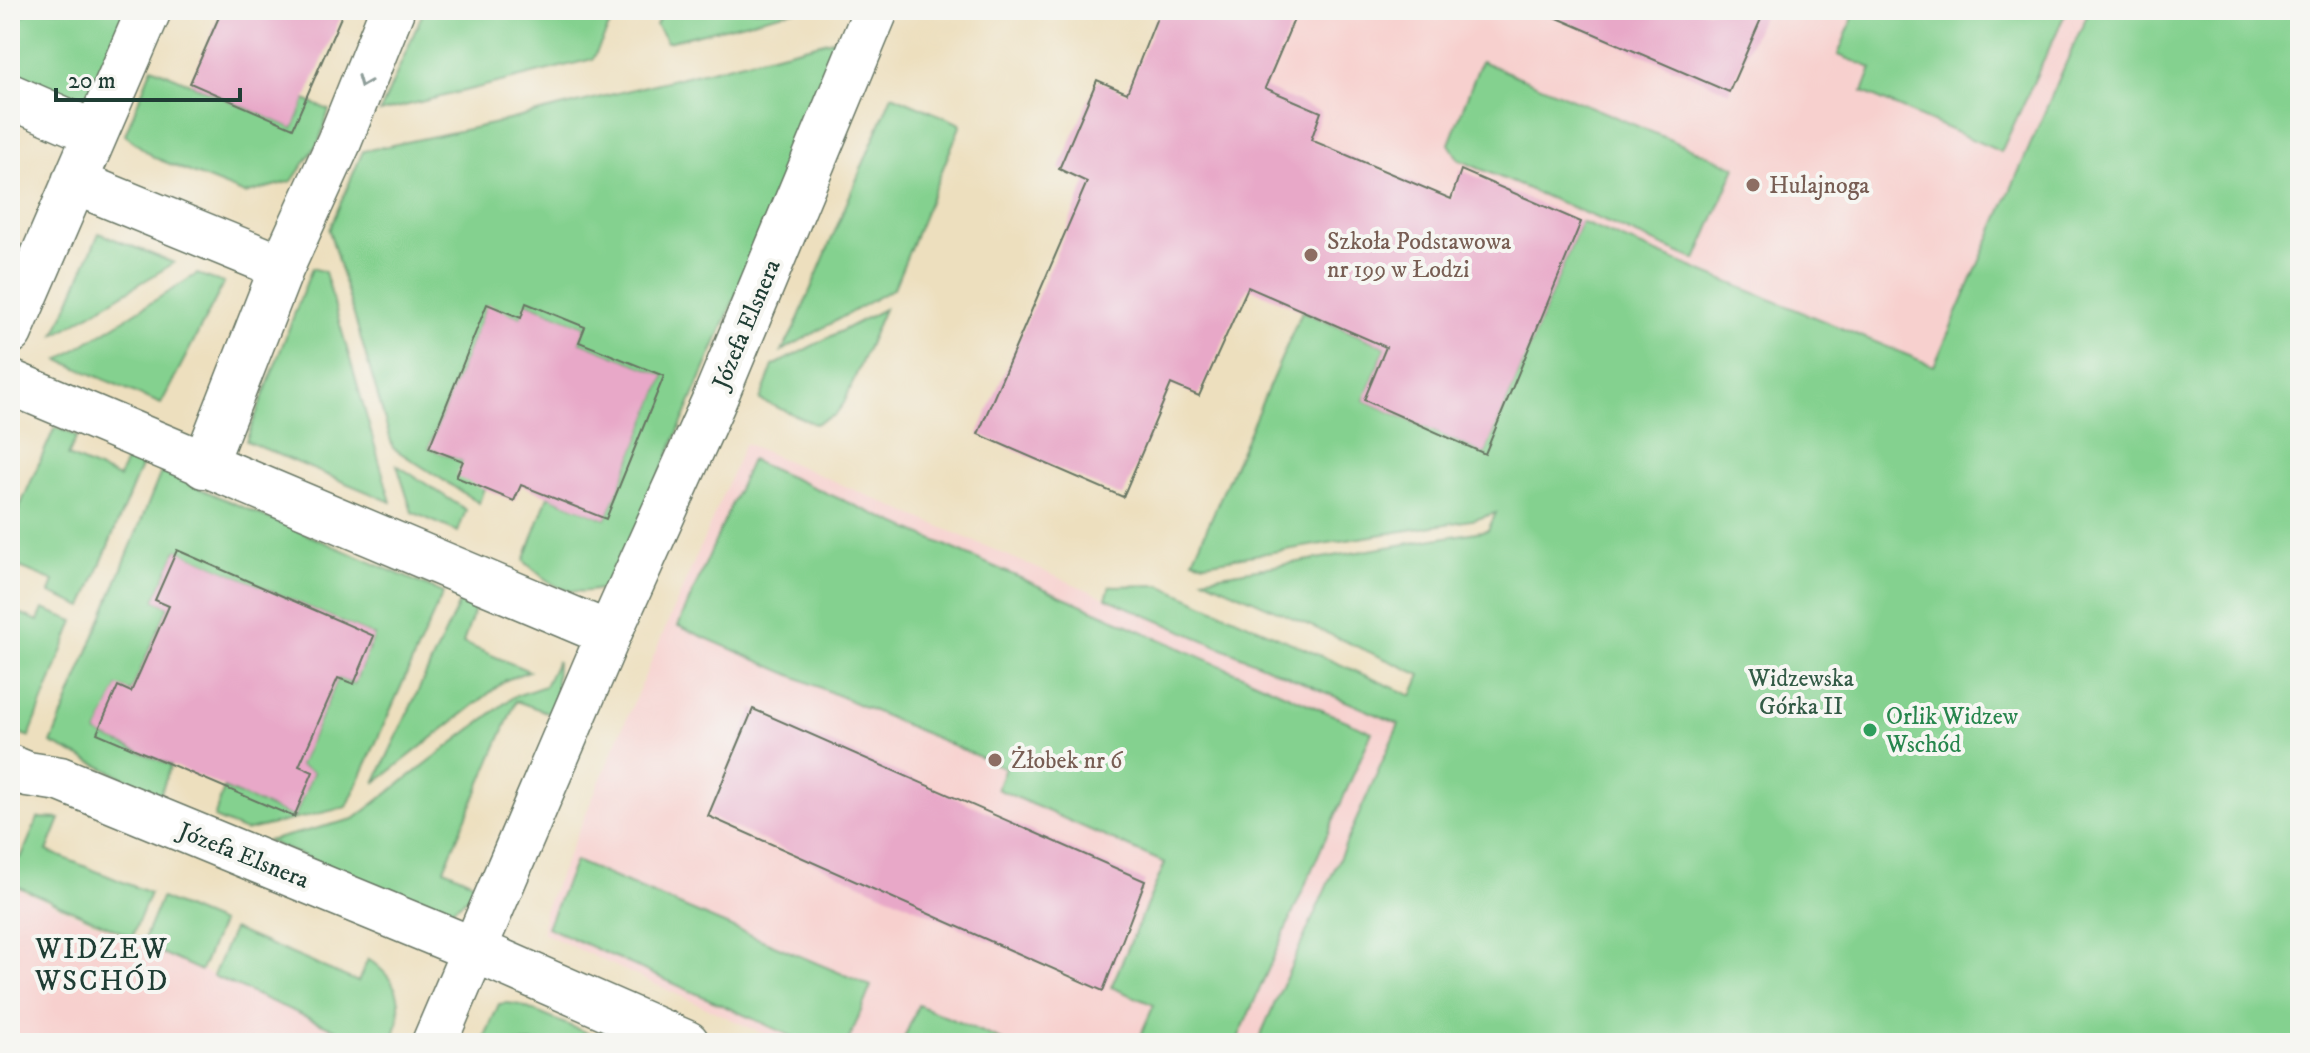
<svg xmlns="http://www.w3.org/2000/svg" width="2310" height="1053" font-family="'IM FELL DW Pica',serif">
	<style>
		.built { fill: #f7d0ce }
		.green { fill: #84d18f; stroke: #528762; stroke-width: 2 }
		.building { fill: #e8a8c8 }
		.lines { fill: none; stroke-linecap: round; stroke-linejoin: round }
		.minor-casing { stroke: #677664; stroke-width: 47 }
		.minor { stroke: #fff; stroke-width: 44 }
		.oneway { stroke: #8f9e9a }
		.education-dot { fill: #8d6e63; stroke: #f6f6f2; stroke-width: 3 }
		.leisure-dot { fill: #2e9e5b; stroke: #f6f6f2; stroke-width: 3 }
		.labels { text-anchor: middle; stroke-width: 8; stroke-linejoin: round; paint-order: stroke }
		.education-label { font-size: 24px; fill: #785e54; stroke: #f6f6f2; text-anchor: start }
		.street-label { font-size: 24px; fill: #1f3d34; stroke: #f6f6f2 }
		.park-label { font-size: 24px; fill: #335b46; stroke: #f6f6f2 }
		.leisure-label { font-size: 24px; fill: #27864d; stroke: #f6f6f2; text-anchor: start }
		.quarter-label { font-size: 28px; letter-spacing: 2px; fill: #1f3d34; stroke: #f6f6f2 }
	</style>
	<rect width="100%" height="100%" fill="#f6f6f2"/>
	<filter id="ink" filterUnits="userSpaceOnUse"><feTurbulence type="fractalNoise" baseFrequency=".0125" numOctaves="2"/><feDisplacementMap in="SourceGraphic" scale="16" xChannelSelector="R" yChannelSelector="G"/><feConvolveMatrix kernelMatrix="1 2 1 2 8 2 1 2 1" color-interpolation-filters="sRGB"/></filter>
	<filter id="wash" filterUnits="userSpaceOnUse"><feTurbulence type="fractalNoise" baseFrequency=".006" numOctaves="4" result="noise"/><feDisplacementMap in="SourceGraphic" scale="32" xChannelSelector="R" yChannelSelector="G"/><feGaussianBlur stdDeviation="1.8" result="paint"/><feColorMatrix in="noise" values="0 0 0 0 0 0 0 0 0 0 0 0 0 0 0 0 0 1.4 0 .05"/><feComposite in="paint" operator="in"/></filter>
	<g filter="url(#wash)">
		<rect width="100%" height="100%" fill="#eddfbe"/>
		<path class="built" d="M1160,10h929l-155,357 -353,-145 -96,232 -121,-54 22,-53 -138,-59 -49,108 -28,-11 -48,112 -145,-63z
			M745,443l655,281 -143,319h-474l-240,-110 1,-22z
			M10,885l356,158h-356z"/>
		<path class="green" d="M33,10h97l-48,100 -72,-31v-56z
			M424,10h191l-3,11 -19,38 -213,53z
			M663,10h134l-130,32 -11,-17z
			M1856,10h211l-66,142 -138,-60 9,-24 -34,-13z
			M2089,10h211v1033h-1043l142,-319 -293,-126 4,-12 50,-1 252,111 9,-21 -218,-97 285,-48 8,-17 -19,6 -272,44 -12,-3 109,-249 84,36 -22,53 121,54 96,-232 353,144z
			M845,37l-232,549c-46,12 -55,5 -89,-25l24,-65 58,23 58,-143 -85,-34 6,-15 -58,-24 -6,15 -34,-13 -58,143 34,13 21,27 -5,15 -86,-55 -64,-218 34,-79 129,-27z
			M1481,61l255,106 -40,93 -237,-100 -10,-16z
			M152,67l141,61 12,-28 24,10 -10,32 -27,39 -47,13 -90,-36 -30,-23z
			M892,95l69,29 -67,164 -112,63 12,-22z
			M99,233l75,30 -119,72z
			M312,268l13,4 66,230 -145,-61z
			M197,274l27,9 -63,121 -102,-44z
			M884,309l-40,94 -9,12 -20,9 -55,-24 13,-34z
			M55,427l22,9 -9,20 51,22 8,-20 15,6 -59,143 -33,-14 4,-12 -34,-14 -7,13 -3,-1v-50z
			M751,460l621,272 -136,311h-99l17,-38 -43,-18 54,-124 -168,-74 8,-21 -327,-142z
			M397,465l69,45 -8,22 -46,-20z
			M161,472l282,121 -96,214 -102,24 -31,-13 10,-30 70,29 19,-45 -14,-6 39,-88 16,6 20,-48 -197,-86 -22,50 14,6 -38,86 -13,-5 -21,46 74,32 -11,30 -109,-52z
			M461,599l15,7 -13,37 66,28 -23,9 -131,103z
			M10,609l28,12 5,-12 31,12 -45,116 -19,-8z
			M557,661l-2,54 -39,-14 -72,168 35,16 -7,10 -26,18 -17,-4 -162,-68 87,-22 159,-122 32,-11z
			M38,818l22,1 -13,32 103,42 -18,44 -122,-54v-29l11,4z
			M575,861l296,125 -23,57h-41l-260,-116z
			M161,898l60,25 -20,48 -59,-27z
			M233,929l125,53 10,-23c34,23 38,48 23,84h-25l-153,-67z
			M508,1003l12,2 91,38h-129l17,-39z
			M918,1005l90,38h-106z"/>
		<g id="blocks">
			<path class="building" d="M222,10h122l-51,118 -103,-45z
				M1160,10h138l-33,78 56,24 -10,28 140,59 10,-29 120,52 -96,232 -121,-54 22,-53 -138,-60 -49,109 -28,-12 -48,113 -145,-63 109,-252 -28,-13 38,-89 30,13z
				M1539,10h226l-36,82z
				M526,303l59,24 -6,15 85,34 -58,143 -85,-34 -7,16 -58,-24 7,-16 -34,-13 58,-144 34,14z
				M177,550l197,86 -20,48 -16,-6 -39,88 14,6 -19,45 -197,-84 21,-47 13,6 38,-86 -14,-6z
				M753,709l392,172 -42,110 -395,-175z"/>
		</g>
	</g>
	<g filter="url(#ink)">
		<use href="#blocks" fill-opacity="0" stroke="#677664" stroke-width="2"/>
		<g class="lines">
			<g class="minor-casing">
				<path id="minor" d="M10,96l85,37
					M74,182l208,85
					M10,332l139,-322
					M10,382l599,252
					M204,466l78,-199 57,-125 53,-132
					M10,767l17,7 33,5 415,171 212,93
					M434,1043l175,-409 104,-231 163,-393"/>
			</g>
			<use href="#minor" class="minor"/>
		</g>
		<defs><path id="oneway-chevron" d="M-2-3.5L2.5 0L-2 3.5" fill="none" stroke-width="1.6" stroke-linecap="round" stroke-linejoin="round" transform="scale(2)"/></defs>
		<use class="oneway" href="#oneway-chevron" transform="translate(363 82) rotate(112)"/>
	</g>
	<g class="education-dot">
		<circle cx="1753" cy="185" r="8"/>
		<circle cx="1311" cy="255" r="8"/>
		<circle cx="995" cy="760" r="8"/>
	</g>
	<circle class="leisure-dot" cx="1870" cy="730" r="8"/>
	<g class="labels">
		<g class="education-label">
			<text x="1769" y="193">Hulajnoga</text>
			<text x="1327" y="249">Szkoła Podstawowa<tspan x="1327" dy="28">nr 199 w Łodzi</tspan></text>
			<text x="1011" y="768">Żłobek nr 6</text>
		</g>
		<g class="street-label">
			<text transform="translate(746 324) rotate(-67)" y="8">Józefa Elsnera</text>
			<text transform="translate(244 855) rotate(22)" y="8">Józefa Elsnera</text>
		</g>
		<g class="park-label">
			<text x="1801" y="686">Widzewska<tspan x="1801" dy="28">Górka II</tspan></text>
		</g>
		<g class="leisure-label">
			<text x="1886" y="724">Orlik Widzew<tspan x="1886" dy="28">Wschód</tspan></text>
		</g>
		<g class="quarter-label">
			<text x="102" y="958">WIDZEW<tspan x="102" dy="32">WSCHÓD</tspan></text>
		</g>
	</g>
	<rect width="2310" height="1053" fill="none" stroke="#f6f6f2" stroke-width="40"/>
	<path d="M56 88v12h184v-12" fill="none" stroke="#1f3d34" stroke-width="4"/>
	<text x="68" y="88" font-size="24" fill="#1f3d34" stroke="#f6f6f2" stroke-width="6" paint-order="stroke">20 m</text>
</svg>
